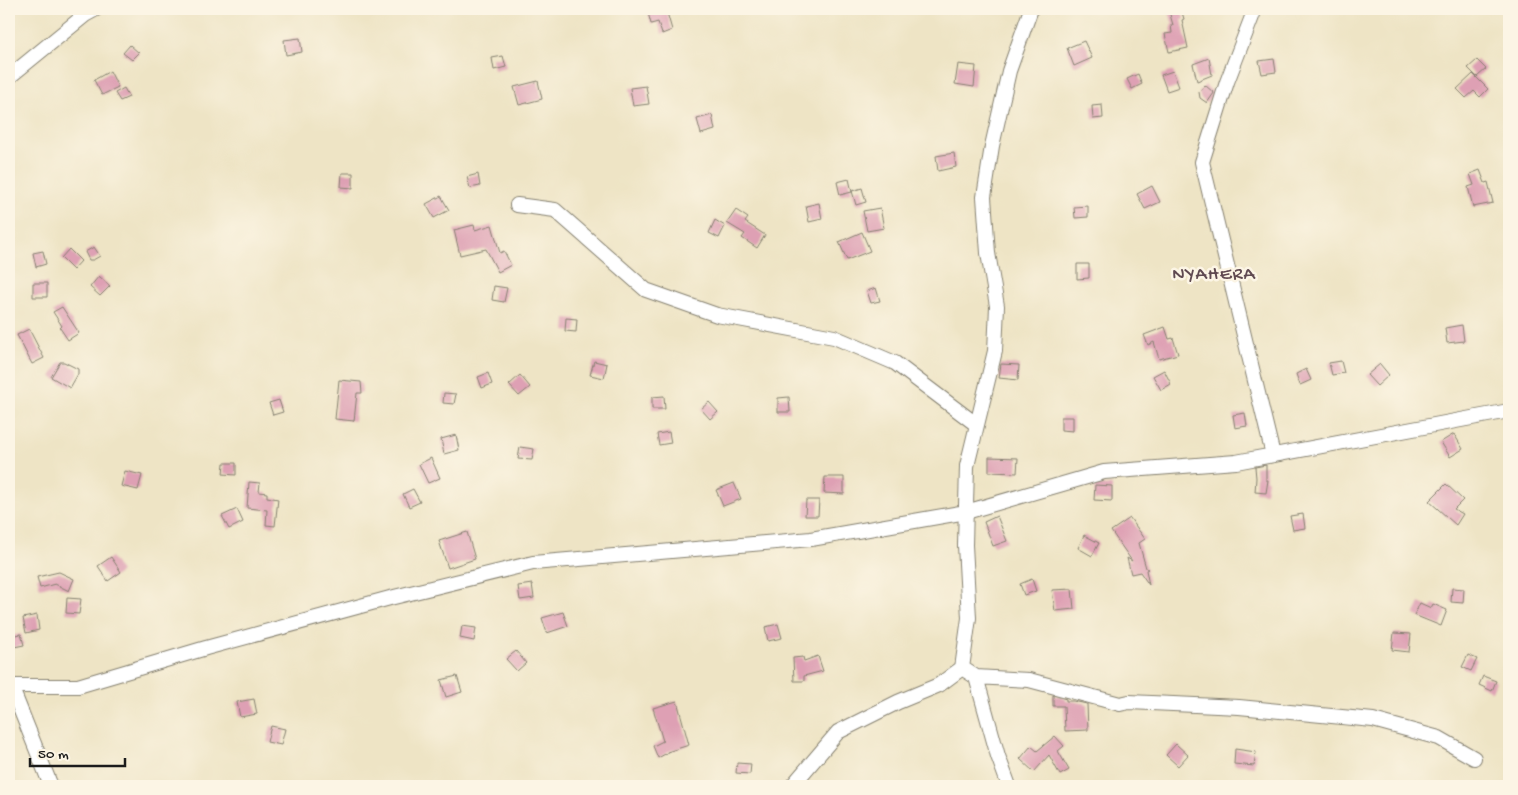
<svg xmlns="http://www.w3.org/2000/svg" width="1518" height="795" font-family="'Gochi Hand',sans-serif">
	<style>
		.building { fill: #dea0b4 }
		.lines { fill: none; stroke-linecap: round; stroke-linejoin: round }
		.street-casing { stroke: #858070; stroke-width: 16 }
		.street { stroke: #fff; stroke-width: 14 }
		.labels { text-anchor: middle; stroke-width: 5; stroke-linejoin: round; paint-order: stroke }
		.quarter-label { font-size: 19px; letter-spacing: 1px; fill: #604a51; stroke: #fcf5e5 }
	</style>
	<rect width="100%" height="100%" fill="#fcf5e5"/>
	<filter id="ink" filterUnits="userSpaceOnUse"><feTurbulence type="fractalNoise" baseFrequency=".02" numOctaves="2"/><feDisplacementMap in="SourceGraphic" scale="10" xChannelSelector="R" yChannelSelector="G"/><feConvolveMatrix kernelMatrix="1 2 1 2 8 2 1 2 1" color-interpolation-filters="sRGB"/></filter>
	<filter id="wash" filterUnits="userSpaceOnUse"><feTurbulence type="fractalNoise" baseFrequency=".0096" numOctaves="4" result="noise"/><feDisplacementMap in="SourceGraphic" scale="20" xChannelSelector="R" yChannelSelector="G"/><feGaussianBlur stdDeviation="1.12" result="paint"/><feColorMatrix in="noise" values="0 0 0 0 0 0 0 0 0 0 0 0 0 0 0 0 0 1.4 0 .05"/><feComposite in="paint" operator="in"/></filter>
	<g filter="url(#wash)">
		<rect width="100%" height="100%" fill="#eee4c5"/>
		<g id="blocks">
			<path class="building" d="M647,9h19l6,21 -10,4 -4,-12 -7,2z
				M1177,9h4l3,10 -2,1 6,28 -19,4 -4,-18 7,-1 -1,-8h2l-4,-14z
				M300,38l2,14 -16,3 -2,-15z
				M1084,41l8,17 -18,8 -7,-18z
				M130,45l9,8 -7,7 -9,-7z
				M503,56l3,11 -12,3 -2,-12z
				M1209,58l3,17 -15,6 -4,-17z
				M1274,59l2,13 -14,2 -3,-13z
				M1477,60l9,9 -9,8 -9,-9z
				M958,64l18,2 -2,21 -19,-3z
				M110,71l8,16 -16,8 -8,-15z
				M1173,71l6,16 -12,4 -6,-16z
				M1138,74l4,10 -10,5 -5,-10z
				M1473,74l15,15 -8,8 -6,-6 -8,7 -9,-9z
				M538,81l4,18 -23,6 -5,-18z
				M1205,85l9,8 -7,10 -7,-5 -1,-6z
				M646,86l3,18 -16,2 -3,-18z
				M124,88l5,9 -9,4 -5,-8z
				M1102,105l1,13 -10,1 -1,-13z
				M712,115l3,15 -14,4 -4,-15z
				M954,153l2,14 -18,4 -2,-15z
				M1480,170l5,13 3,-1 5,21 -20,4 -5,-20 6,-2 -4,-11z
				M342,173h11v15l-12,-1z
				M478,174l2,12 -10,2 -3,-11z
				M849,179l3,13 -12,3 -3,-13z
				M1152,186l8,16 -15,7 -8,-15z
				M862,188l4,14 -10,3 -4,-14z
				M441,196l8,14 -15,8 -8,-14z
				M819,203l3,16 -13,3 -3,-16z
				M1088,206v11l-13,1 -1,-11z
				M880,208l4,20 -17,3 -4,-20z
				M736,210l12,8 -3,4 20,13 -8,13 -15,-10 3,-4 -18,-11z
				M715,220l10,6 -6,12 -10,-5z
				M474,225l1,5 17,-5 8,28 4,-2 7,14 -13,7 -12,-23 -26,6 -6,-25z
				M862,232l8,19 -23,9 -8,-18z
				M94,247l6,9 -7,4h-4l-4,-8z
				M69,249l12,12 -8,9 -12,-12z
				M43,251l3,13 -10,3 -3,-14z
				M1077,264h12v14l-12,1z
				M99,276l11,10 -10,10 -10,-9z
				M33,283h14v14h-14z
				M494,286l13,2 -3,14 -12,-2z
				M876,288l4,13 -9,2 -4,-12z
				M62,307l17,26 -11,7 -8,-12 2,-2 -9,-14z
				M566,318l11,1 -1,13 -11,-1z
				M1462,325l2,16 -17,2 -2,-15z
				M1165,327l4,12 4,-1 5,16 -19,5 -5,-17 -6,3 -4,-10z
				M29,329l15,29 -12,6 -15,-29z
				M594,361l13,3 -3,14 -14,-3z
				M1341,361l3,12 -12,2 -3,-12z
				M60,362h4l14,7v5l-8,14 -19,-11z
				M1001,364l18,1 -1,15 -19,-2z
				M1380,364l9,11 -12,11 -10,-11z
				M1306,369l5,11 -11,5 -4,-11z
				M1164,370l7,14 -10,6 -8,-14z
				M488,373l4,11 -10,4 -4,-11z
				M520,375l10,12 -11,9 -10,-11z
				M339,380l22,2 1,11h-5l-3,28 -19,-2z
				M444,393l12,1 -2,10 -11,-1z
				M664,396l1,13h-13v-12z
				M789,397l1,15h-12v-14z
				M279,400l4,12 -10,3 -4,-12z
				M709,402l9,10 -8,7 -9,-10z
				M1245,413l2,13 -12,2 -2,-13z
				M1061,417h12v14l-12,-1z
				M669,432l2,11 -12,2 -2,-11z
				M1454,434l9,15 -13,8 -9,-15z
				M456,435l3,15 -15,4 -3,-15z
				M520,447l14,2 -2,11 -14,-1z
				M989,457l29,1 -1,15 -28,-1z
				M431,458l9,20 -12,5 -9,-19z
				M224,463h12v12l-13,-1z
				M1266,465v15h2l-2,13 -11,-1 1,-14 -1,-11z
				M125,471l17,4 -4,15 -17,-4z
				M825,477h19v17l-20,-1z
				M249,482l11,1 -1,9 8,1v4l11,2 -3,27 -9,-1 1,-15 -20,-2z
				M734,483l7,16 -18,7 -7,-16z
				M1446,484l17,16 -9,9 9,5 -7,11 -27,-24z
				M1095,485l17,1v15l-18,-1z
				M413,489l7,13 -11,5 -6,-13z
				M806,500h13l-1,16h-13z
				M237,509l6,13 -14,7 -7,-13z
				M1303,514l2,14 -12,2 -3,-14z
				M997,516l10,25 -14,5 -9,-24z
				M1130,518l15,21 -6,4 7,25 2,1 -2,1 3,15 -9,-13 -9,2 -4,-16 5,3 -21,-30z
				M467,532l8,27 -27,9 -9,-27z
				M1084,535l15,8 -7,13 -14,-8z
				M111,557l10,15 -13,9 -10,-15z
				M59,572l15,7 -5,12 -14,-7 -15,4 -3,-11z
				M1032,579l4,12 -12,4 -4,-11z
				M532,584l2,14 -14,2 -2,-14z
				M1452,588l12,1 -1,14 -12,-1z
				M1072,589l2,20 -19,2 -3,-21z
				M67,598l14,1 -2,15 -13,-1z
				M1420,603l11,5 2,-4 14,6 -6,16 -27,-11z
				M563,612l5,14 -21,7 -5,-15z
				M37,615l2,15 -13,3 -3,-15z
				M778,624l4,14 -14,3 -3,-14z
				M462,626l14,2 -2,13 -14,-3z
				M1394,633l17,1 -2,18 -17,-2z
				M21,634l3,11 -15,3v-12z
				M516,651l10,12 -9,8 -11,-12z
				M1468,655l9,4 -6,12 -9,-4z
				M818,656l5,15 -19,5v5h-10l-1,-23 10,-1 1,4z
				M457,676l5,16 -16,5 -5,-17z
				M1483,676l13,5 -4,10 -13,-6z
				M1053,695l13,4v2h7l14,3 1,26 -23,1 -1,-25h-11z
				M254,699l3,15 -17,3 -3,-15z
				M677,701l12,44 -22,7v1l-9,5 -5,-12 10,-5 -10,-33z
				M271,726l14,3 -4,16 -14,-3z
				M1055,736l9,10 -6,5 11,19 -9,5 -11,-20 -15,17 -14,-13 11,-13 6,5z
				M1176,744l12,11 -10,11 -12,-11z
				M1235,749l21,3 -2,14 -20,-2z
				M737,763l14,1 -1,10 -14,-1z"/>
		</g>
	</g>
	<g filter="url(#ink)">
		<use href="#blocks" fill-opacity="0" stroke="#858070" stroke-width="1"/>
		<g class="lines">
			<g class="street-casing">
				<path id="street" d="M1255,9l-28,73 -25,80 71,293
					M9,77l76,-62 11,-6
					M517,205l38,5 91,80 71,25 117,22 61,26 82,62
					M962,668l14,9 53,3 91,24 9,-2 110,5 134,13 66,18 35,20
					M976,677l22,79 11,30
					M51,786l-40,-100h67l128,-38 184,-50 143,-35 278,-24 155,-27 138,-40 132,-10 273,-51
					M792,786l46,-54 60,-30 41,-17 23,-17 7,-50 -4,-73 2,-79 28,-115 2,-45 -9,-53 -4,-56 8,-51 17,-75 22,-62"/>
			</g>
			<use href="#street" class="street"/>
		</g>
	</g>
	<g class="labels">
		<g class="quarter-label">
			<text x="1214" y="279">NYAHERA</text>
		</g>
	</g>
	<rect width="1518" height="795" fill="none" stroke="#fcf5e5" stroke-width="30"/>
	<path d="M30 758v8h95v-8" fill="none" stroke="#1c1c1c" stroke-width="2.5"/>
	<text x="38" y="758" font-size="15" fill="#1c1c1c" stroke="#fcf5e5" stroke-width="4" paint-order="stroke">50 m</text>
</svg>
